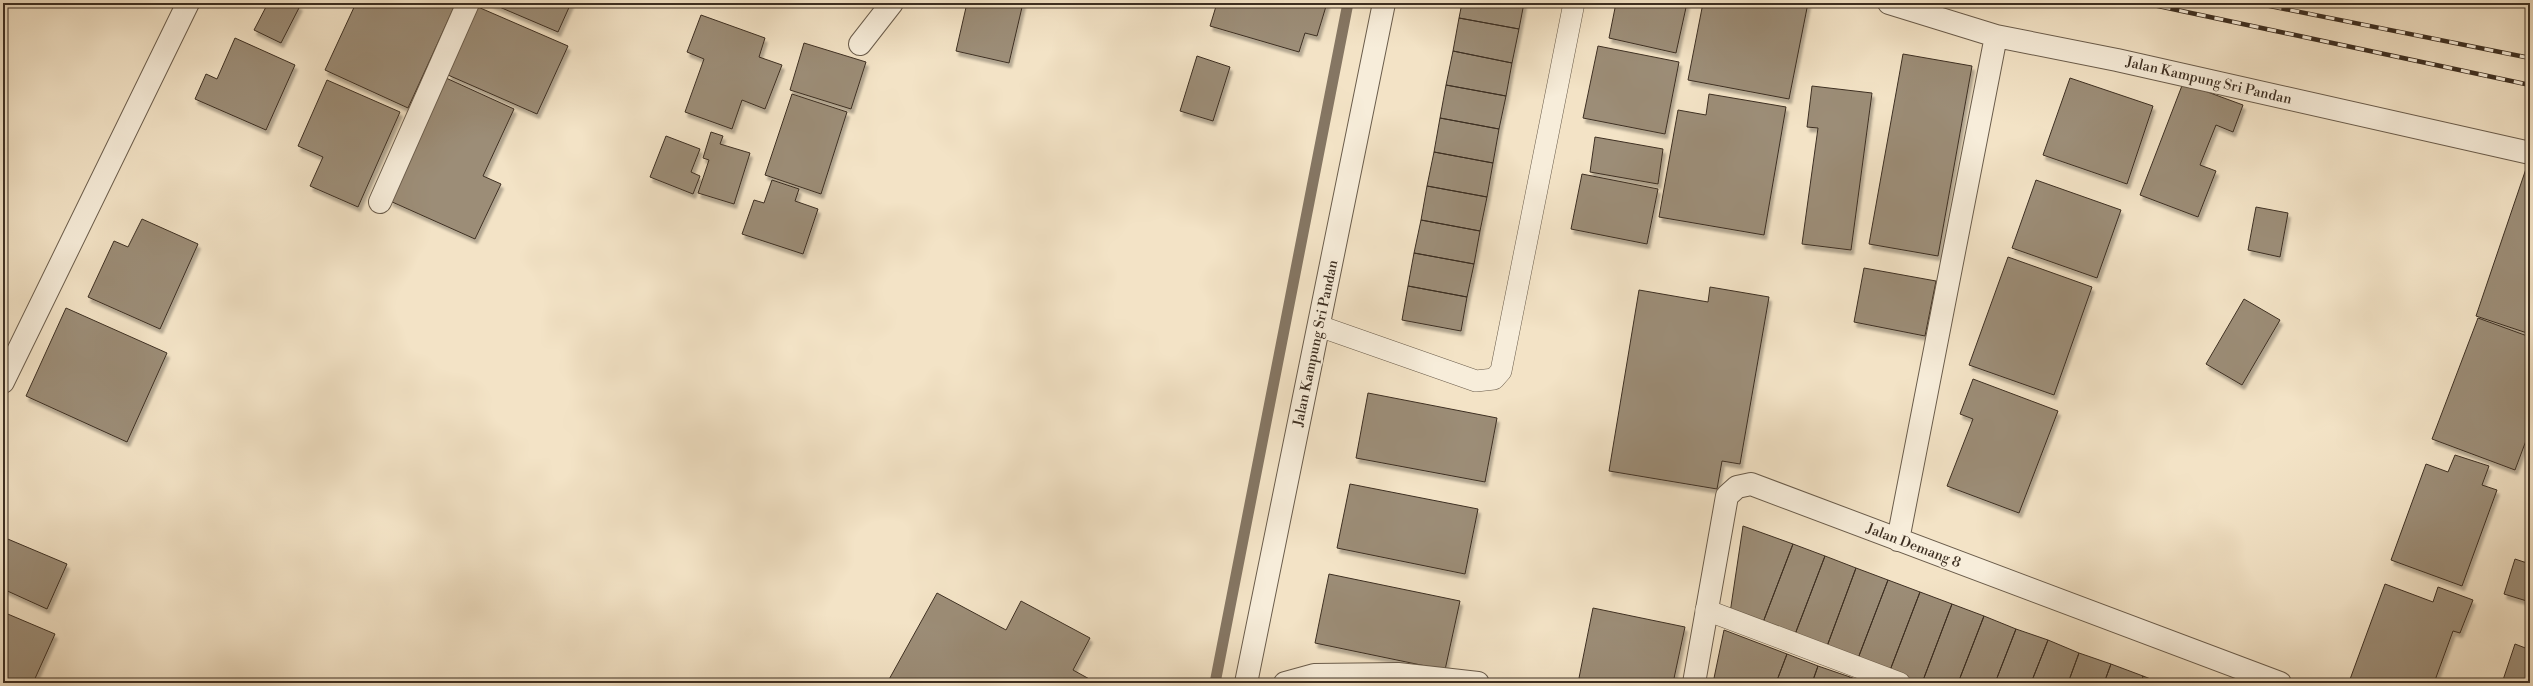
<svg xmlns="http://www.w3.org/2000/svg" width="2533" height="686" font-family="'Libre Bodoni',serif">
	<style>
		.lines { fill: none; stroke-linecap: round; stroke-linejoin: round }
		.stream { stroke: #857663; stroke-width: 11 }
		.building { fill: #9c8d77; stroke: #3d2f22; filter: url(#shadow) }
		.service-casing { stroke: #6a5c4b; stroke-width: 22 }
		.minor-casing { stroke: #6a5c4b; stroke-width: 24 }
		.service { stroke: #f7edda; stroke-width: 21 }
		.minor { stroke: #f7edda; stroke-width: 22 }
		.rail-casing { stroke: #3d2f22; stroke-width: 4.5 }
		.rail { stroke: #f7edda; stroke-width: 3; stroke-dasharray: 9; stroke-linecap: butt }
		.labels { text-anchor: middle; stroke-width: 4; stroke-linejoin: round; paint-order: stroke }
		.street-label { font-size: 14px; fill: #3d2f22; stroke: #f7edda }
	</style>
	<defs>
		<filter id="shadow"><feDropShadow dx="2.5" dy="4.5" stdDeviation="1" flood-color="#0004"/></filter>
	</defs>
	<rect width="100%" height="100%" fill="#f3e3c6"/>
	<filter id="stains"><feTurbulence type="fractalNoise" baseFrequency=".005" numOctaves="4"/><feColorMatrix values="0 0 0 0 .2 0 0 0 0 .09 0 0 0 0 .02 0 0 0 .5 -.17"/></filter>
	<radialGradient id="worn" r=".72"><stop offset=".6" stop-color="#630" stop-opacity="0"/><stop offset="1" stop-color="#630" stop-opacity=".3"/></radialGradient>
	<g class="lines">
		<path class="stream" d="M1215,683l133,-680"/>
	</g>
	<path class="building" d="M268,3h26l6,3 -19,37 -27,-13z
		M356,3h100l-48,105 -83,-38z
		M490,3h81l-13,29z
		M967,3h56l-14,60 -53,-12z
		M1217,3h110l-10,33 -12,-3 -6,19 -89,-26z
		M1462,3h62l-5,26 -60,-11z
		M1616,3h71l-11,50 -67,-15z
		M1703,3h105l-19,96 -101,-19z
		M478,7l90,39 -31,68 -89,-39z
		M701,15l64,23 -6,19 23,8 -17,44 -23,-9 -10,29 -47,-17 19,-53 -17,-7z
		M1459,18l60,11 -7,34 -59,-12z
		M235,38l60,27 -29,65 -71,-31 11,-25 11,5z
		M804,43l62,19 -15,47 -61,-19z
		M1598,46l81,16 -14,72 -82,-16z
		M1453,51l59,12 -6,33 -60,-11z
		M1903,54l69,12 -34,190 -69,-12z
		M1197,56l33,11 -17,54 -33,-10z
		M446,78l68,31 -31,67 18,8 -26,55 -85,-38z
		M2070,78l83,28 -26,78 -84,-29z
		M327,80l73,32 -42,95 -48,-21 13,-29 -25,-11z
		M2183,83l60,22 -10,27 -17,-7 -16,40 16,6 -18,46 -58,-22z
		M1446,85l60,11 -7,33 -59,-11z
		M1812,86l60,7 -21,157 -49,-6 16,-116 -11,-1z
		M792,94l55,18 -26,82 -56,-19z
		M1709,94l77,13 -22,128 -105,-18 19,-107 28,5z
		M1440,118l59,11 -6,34 -59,-11z
		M711,132l12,4 -3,8 30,9 -16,51 -36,-11 11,-33 -6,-2z
		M666,136l34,13 -9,23 9,4 -7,18 -43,-17z
		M1595,137l68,12 -5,35 -68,-12z
		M1434,152l59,11 -6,34 -60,-11z
		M2530,157v177l-54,-18z
		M1582,174l76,15 -11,55 -76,-15z
		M772,180l27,9 -4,12 23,8 -15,45 -61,-20 12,-34 10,3z
		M2036,180l85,30 -24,68 -85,-30z
		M1427,186l60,11 -7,34 -59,-11z
		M2256,207l32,6 -8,44 -32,-7z
		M142,219l56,25 -38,85 -72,-32 26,-56 14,6z
		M1421,220l59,11 -6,33 -60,-11z
		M1414,253l60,11 -7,33 -59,-11z
		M2008,257l84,30 -38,108 -85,-30z
		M1864,268l72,13 -11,55 -71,-14z
		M1408,286l59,11 -6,34 -59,-11z
		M1710,287l59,10 -29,167 -18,-3 -5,28 -108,-18 30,-181 69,12z
		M2244,299l36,21 -38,65 -36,-21z
		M66,308l101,45 -40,89 -101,-46z
		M2478,318l52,19v93l-15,40 -83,-31z
		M1973,379l85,32 -39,102 -72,-27 26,-67 -13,-5z
		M1368,393l129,25 -12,64 -129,-24z
		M2455,455l34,11 -7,19 15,5 -35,96 -71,-26 35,-96 22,8z
		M1350,484l128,25 -13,65 -128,-26z
		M1743,526l50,18 -31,81 -32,-12z
		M3,537l64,27 -20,45 -44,-20z
		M1793,544l32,12 -31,81 -32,-12z
		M1825,556l31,12 -30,81 -32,-12z
		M2515,559l15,5v38l-26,-8z
		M1856,568l32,12 -31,81 -31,-12z
		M1329,574l131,27 -15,69 -130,-27z
		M1888,580l32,12 -31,81 -32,-12z
		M2385,584l48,18 5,-15 35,13 -13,33 -7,-2 -19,52 -85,-1z
		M1920,592l32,12 -30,79h-7l-26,-10z
		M937,593l69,37 15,-29 69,37 -17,32 20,11 -1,2h-205z
		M1952,604l32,12 -26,67h-36z
		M1593,608l92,19 -12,56h-95z
		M3,612l52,22 -22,49h-30z
		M1984,616l32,13 -21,54h-37z
		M2016,629l32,11 -17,43h-36z
		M1724,630l63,24 -11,29h-63z
		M2048,640l31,13 -11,30h-37z
		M2530,642v41h-28l13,-39 13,5z
		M2079,653l32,11 -7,19h-36z
		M1787,654l31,12 -6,17h-36z
		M2111,664l32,12 -2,7h-37z
		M1818,666l32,11 -2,6h-36z
		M2143,676l18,7h-20z
		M1850,677l16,6h-18z"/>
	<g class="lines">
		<g class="service-casing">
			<path id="service" d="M1319,326l157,55 18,-2 7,-8 73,-368
				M1706,610l194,73"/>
		</g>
		<g class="minor-casing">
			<path id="minor" d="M1889,3l107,33 121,24 413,93
				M860,44l32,-41
				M380,202l88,-199
				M3,382l185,-379
				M1898,540l98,-504
				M1246,683l138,-680
				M1285,683l29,-8 84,-1 80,9
				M1694,683l33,-187 10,-9 14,-3 529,199"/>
		</g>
		<use href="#service" class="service"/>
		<use href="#minor" class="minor"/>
		<g class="rail-casing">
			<path id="rail" d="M2144,3l386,82
				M2255,3l275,55"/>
		</g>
		<use href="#rail" class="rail"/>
	</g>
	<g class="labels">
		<g class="street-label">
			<text transform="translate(2209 80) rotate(13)" y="5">Jalan Kampung Sri Pandan</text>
			<text transform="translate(1315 343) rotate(-78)" y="5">Jalan Kampung Sri Pandan</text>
			<text transform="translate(1914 545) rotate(21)" y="5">Jalan Demang 8</text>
		</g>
	</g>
	<rect width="2533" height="686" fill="none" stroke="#f3e3c6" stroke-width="16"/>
	<rect x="4" y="4" width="2525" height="678" fill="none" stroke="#3d2f22" stroke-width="2"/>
	<rect x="8" y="8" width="2517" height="670" fill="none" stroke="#3d2f22"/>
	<rect width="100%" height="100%" filter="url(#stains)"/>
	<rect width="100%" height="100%" fill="url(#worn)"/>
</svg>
